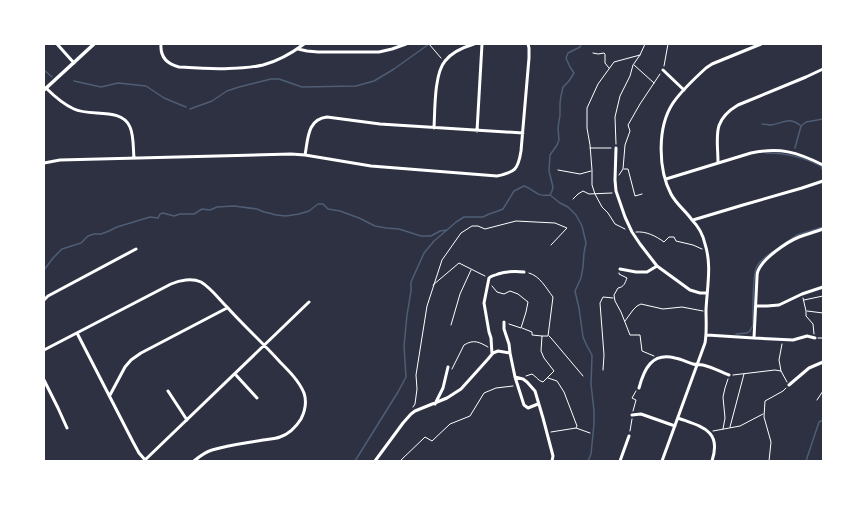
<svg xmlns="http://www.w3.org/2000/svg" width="867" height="505" font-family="Arial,sans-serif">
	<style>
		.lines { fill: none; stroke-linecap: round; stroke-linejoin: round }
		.stream { stroke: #4f5d75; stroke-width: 1.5 }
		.path { stroke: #fff; stroke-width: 1 }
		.minor { stroke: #fff; stroke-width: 3 }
		.tertiary { stroke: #fff; stroke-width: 3.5 }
	</style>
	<rect width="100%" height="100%" fill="#2d3142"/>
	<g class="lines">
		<path class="stream" d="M44,70l8,7
			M74,81l27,6 17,-4 28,3 18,12 22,9
			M190,109l22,-8 15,-10 12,-4 32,-8h8l23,8 54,-1 18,-5 20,-12 35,-25
			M762,124c3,0 6,1 9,1 13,-2 18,-9 30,1
			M795,148l6,-22 5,-4 17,-3
			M766,153c21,0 36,4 55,13l1,3
			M550,195l10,8 8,4 8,8 6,11 4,17 -2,10 -1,14 -2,11 -6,13 4,17 4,29 4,9 5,9 -1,29 3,27v13l-3,30 -3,7
			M785,243l12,-8 26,-8
			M44,270l9,-12 9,-9 19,-6 7,-7 6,-2h7l8,-3 8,-4 33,-10 8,1 2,-4 3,-1 11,3 6,-2h14l8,-5 8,1 7,-3 17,-1 23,3 7,3 5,1 7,2 10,1 13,-2 10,-3 9,-7h5l5,5 12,2 19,7 16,8 11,2 13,1 22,7h10l9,-5 7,-1 9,-8 8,-5h19l6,-3 9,-3 5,-2 11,-18 10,-5c12,4 11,11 26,9l2,-4 1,-4 -4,-16 1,-16 7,-10 2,-5 -1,-12 2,-13v-12l1,-7 2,-9 6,-6 5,-8 -4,-6 -4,-9 2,-5 12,-6 1,-3
			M736,334l11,-1 3,-2 3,-6c0,-13 -1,-50 4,-59 4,-7 11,-11 17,-15
			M355,461l43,-69 8,-15 -2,-31 3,-31 4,-24v-9l13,-29 10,-12 13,-11
			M806,461l13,-39 4,-2"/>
		<path class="path" d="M429,44l12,14
			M593,53l5,1 6,-1 1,1v9l4,5
			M634,65l20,18
			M664,66l4,-22
			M616,144l-1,-27 5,-21 10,-20 3,-11 7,-10 5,-11
			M590,148h21
			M624,169h4l7,27 7,-2
			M558,170l22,4 11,-3
			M619,175l4,-6 2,-24 5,-14 -2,-6 12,-21 20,-30
			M573,199l5,-5 5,-3 6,3 23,-1
			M625,229l-10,-5 -7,-11 -6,-6 -7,-13 -3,-9v-15l-2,-25 -3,-17v-20l11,-24 16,-22 26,-7
			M636,232c10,-1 20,4 28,10l5,-5h5l2,4 17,4 9,4
			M619,273v1l8,4c-2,5 -3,9 -9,10l-4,7 1,6 6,11 9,23h10l2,16 12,5
			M433,285l26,-22 26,13
			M492,286l5,6 7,2 6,-3 8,3 10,8 -2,10 -5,16 -12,-4
			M803,298l3,13v5l7,8 1,10
			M804,300l19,-4
			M807,311l16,2
			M625,321l8,-11 4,-4 4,-2 22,5 19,-2 21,4
			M451,325l9,-31 11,-24
			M522,328l10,4v3l10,1
			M549,336l2,2 32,38
			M818,338h5
			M452,369l12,-24c10,-6 15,-3 24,2
			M603,370l1,-15 -4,-52 3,-6 10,1
			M781,371l-2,-11 3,-16
			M733,375l42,-5 6,1 6,11
			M526,376l6,-2c4,2 6,7 11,8l11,-11 -10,-13 -3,-7 1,-15h6l5,-39c-7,-9 -13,-21 -24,-24
			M548,378l9,3 7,11 13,34 -1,2
			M817,400l6,-9
			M413,407l2,-3 2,-15 -1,-14 11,-69 15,-46 19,-27 11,-7h6l7,3 31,-8 39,2 12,5 -16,17
			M633,411l3,-11 -4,-2 4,-7
			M730,427l14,-53
			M723,429l2,-11 -2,-21 2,-9 3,-9
			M630,431l2,-12
			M713,431l27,-5 23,-12
			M551,432l25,-4 14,5
			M400,461l25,-24 7,4 18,-17 20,-8 14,-23 12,-5 17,-2
			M769,461l2,-19 -7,-25 1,-16 18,-10 3,-3"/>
		<path class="minor" d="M57,44l17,19
			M161,44c-1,13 6,20 18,23 27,1 57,4 84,-2 15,-4 29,-12 41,-21
			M298,49l9,2 11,1h61l13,-3 14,-5
			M663,70l21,20
			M46,88c8,8 17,16 28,21 16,8 48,-2 56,18 4,9 3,21 4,31
			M434,128c1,-17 0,-54 11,-67 7,-9 19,-14 29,-17
			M477,131l5,-87
			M616,148l-1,32 1,11 9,26 7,15 8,12 17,22 33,24 10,3h7
			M305,155c3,-15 2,-36 22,-38l53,7 143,9
			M44,163l16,-3 231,-6 14,1 66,11 126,10c18,-4 21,-6 24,-25l8,-93v-10l-1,-4
			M718,163c0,-26 -7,-42 20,-58l68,-28 17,-8
			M666,179l85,-26c29,-6 46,-1 72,12
			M693,220l50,-15 59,-17 21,-7
			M620,269l16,3h11l10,-6
			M44,300l4,-4 88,-47
			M756,306h11l12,-1 23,-11 21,-7
			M504,322v7l5,15 1,9 5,24 8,25 1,3 4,3 10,-4
			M77,333l56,109 6,11 7,8
			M707,335l47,3 3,-61c0,-2 0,-4 1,-6 5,-13 29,-29 41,-34 8,-3 16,-5 24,-8
			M754,338l39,2 14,-4 8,2
			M44,350l127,-66c9,-4 21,-6 30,-2 10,6 18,17 26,25 17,19 36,36 53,55 9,9 19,19 24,31 3,9 1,18 -3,26 -5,8 -12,15 -21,18 -5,2 -11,2 -17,3 -17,3 -35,5 -51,10 -7,2 -12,6 -18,11
			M492,354l-1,-16 -2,-6 -5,-29 5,-25c3,-3 5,-2 9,-4 9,-3 17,-3 26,-2
			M235,374l22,24
			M515,377l8,2 4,3 8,9 8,27 10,38 -1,5
			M44,380l14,28 9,20
			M789,385l20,-17 14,-6
			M639,388c5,-19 13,-36 36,-30 6,1 12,4 18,6 3,1 7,0 10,1 9,2 18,7 26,10
			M168,391l19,29
			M110,395l15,-28 6,-7 10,-7 86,-45
			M435,404l8,-16 5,-21
			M632,415l9,-1 34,12
			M678,418c24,9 44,12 34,43
			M145,460l164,-158
			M375,461l28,-38 8,-9 4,-3 32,-13 14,-9 27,-30 5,-6 5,-2 12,2
			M620,461l9,-25
			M662,461l43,-118c2,-11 1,-22 1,-33 1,-22 6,-45 -1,-66 -2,-9 -7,-18 -13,-24 -6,-9 -16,-16 -21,-26 -13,-25 -14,-67 2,-91 9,-13 22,-25 33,-35l6,-4 49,-20"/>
		<path class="tertiary" d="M44,90l50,-46"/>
	</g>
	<rect width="867" height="505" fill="none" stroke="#ffffff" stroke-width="90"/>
</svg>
